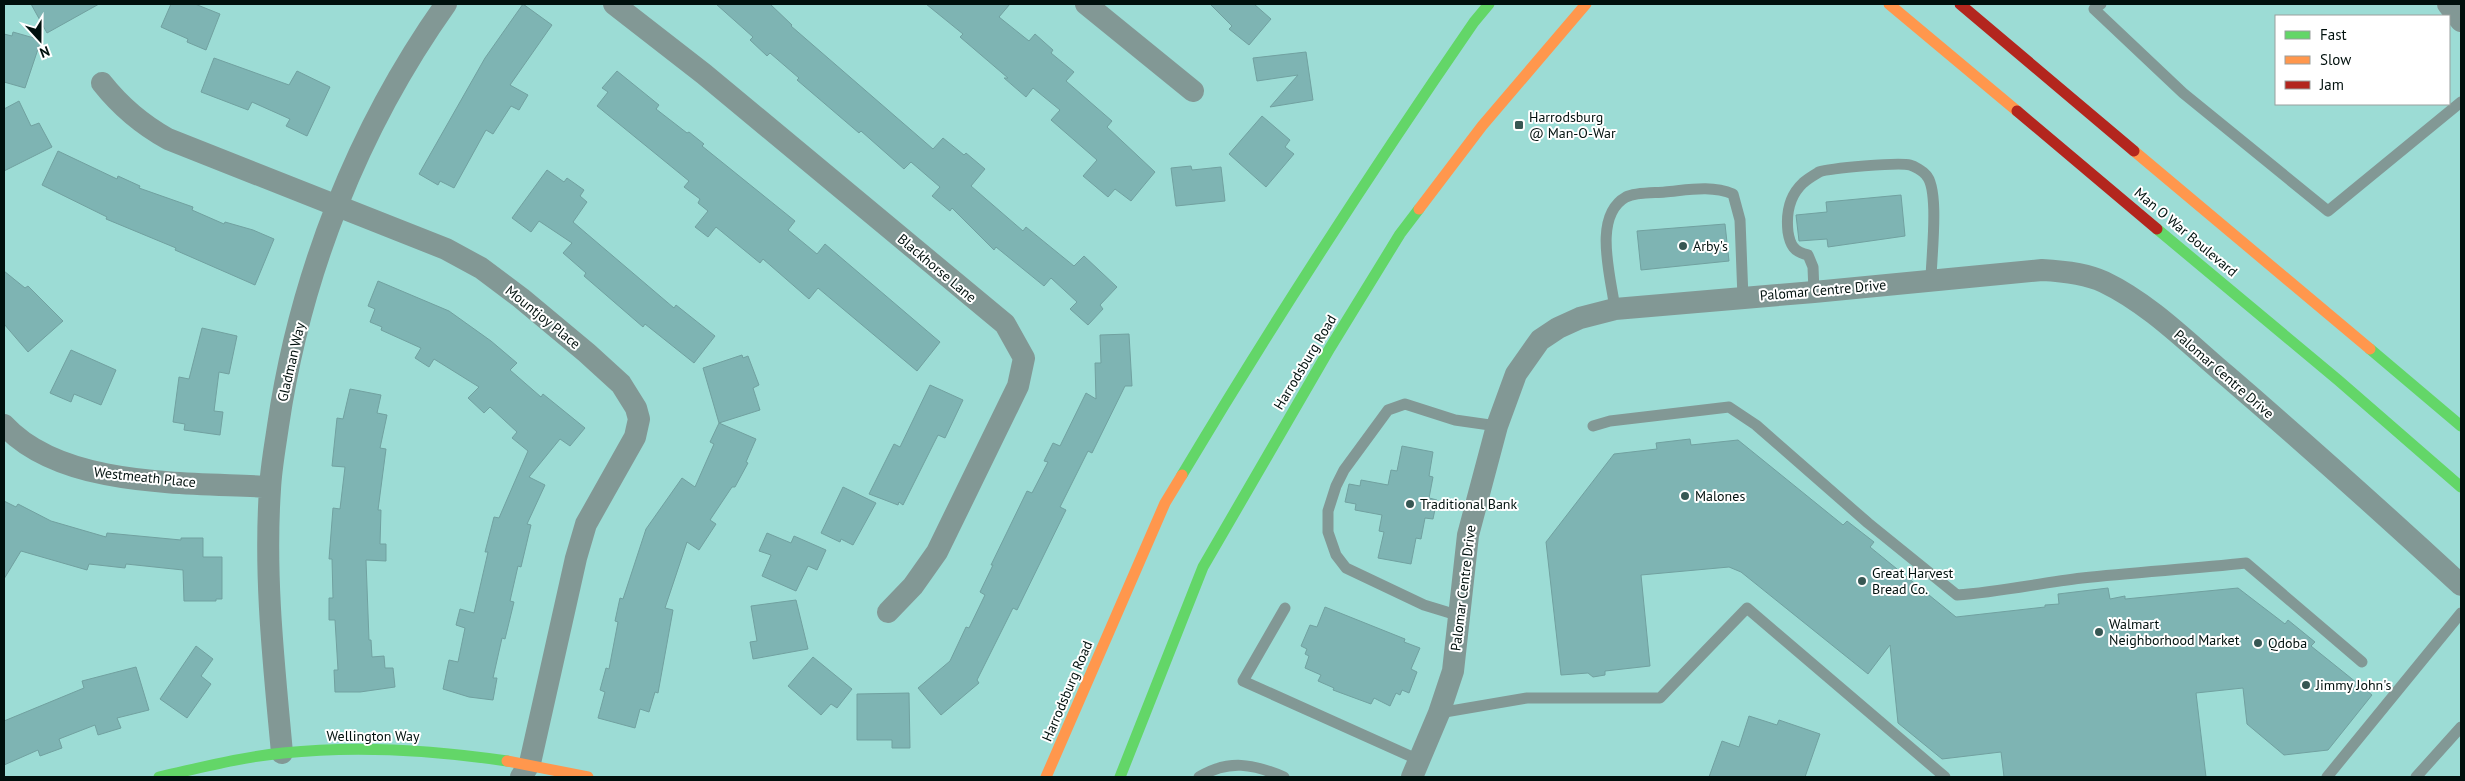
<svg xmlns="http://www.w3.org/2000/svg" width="2465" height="781" font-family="'PT Sans',sans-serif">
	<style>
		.building { fill: #7eb4b3; stroke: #71a1a0 }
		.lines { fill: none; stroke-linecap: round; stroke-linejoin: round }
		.lane { stroke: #829895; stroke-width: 11 }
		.street { stroke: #829895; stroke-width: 22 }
		.fast { stroke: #63d668; stroke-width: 11 }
		.slow { stroke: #ff974d; stroke-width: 11 }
		.jam { stroke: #b3261e; stroke-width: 11 }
		.poi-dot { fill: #375753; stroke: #fff; stroke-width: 2 }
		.labels { text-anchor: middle; stroke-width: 4; stroke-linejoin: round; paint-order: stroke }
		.poi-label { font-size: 14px; fill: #00100d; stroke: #fff; text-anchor: start }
		.street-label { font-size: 14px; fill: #00100d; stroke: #fff }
	</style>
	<rect width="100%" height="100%" fill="#9cdcd5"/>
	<path class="building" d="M31,4h68l-52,29z
		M171,4h24l25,10 -14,36 -19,-8 1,-3 -27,-12z
		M523,4l29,21 -42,60 18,10 -9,15 -8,-4 -18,28 -7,-4 -32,58 -14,-7 -2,4 -19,-11 66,-116z
		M716,4h54l22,21 -1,1 142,123 10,-11 21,17 2,-2 19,16 -14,17 52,45 3,-4 48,39 10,-10 33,31 -17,18 3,4 -15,16 -18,-16 7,-7 -26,-24 -7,8 -48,-39 -2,3 -42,-42 -2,3 -18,-15 8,-9 -29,-25 -7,7 -43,-38 -2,2 -62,-53 2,-2 -29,-25 -3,3 -17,-16 3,-3z
		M926,4h84l-11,13 30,24 6,-7 18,16 -2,3 23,19 -8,9 46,40 -5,6 48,45 -24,29 -16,-12 -7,8 -25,-21 14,-16 -46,-40 9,-10 -27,-22 -7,9 -22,-19h4l-48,-41 3,-3z
		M1210,4h44l17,15 -22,26 -20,-16 3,-3z
		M13,32l28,8 -16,48 -21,-6v-48l8,2z
		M1306,52l7,48 -43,7 28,-32 -41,6 -4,-23z
		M214,58l75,27 8,-14 33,16 -23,49 -21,-10 4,-7 -38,-17 -4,8 -47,-18z
		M617,71l42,34 -3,4 31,24 2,-1 15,12 -2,2 93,75 -7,9 29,24 8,-10 115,98 -23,29 -99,-83 -9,11 -46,-40 -3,4 -44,-36 -8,10 -13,-10 13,-16 -10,-8 2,-4 -16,-12 5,-6 -92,-75 11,-14 -6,-4z
		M19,101l12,25 8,-3 13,24 -48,24v-62z
		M1262,116l28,24 -5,7 9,7 -28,33 -37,-33z
		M58,151l59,28 1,-3 22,10 -1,2 54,19 -1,3 32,14 1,-2 28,8 21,9 -19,46 -80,-35 1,-2 -70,-29 1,-2 -65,-32z
		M1191,166l1,4 29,-3 4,34 -49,5 -5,-38z
		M547,170l17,12 3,-4 17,12 -4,6 7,6 -14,20 101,86 2,-3 39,31 -21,27 -49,-39 -2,3 -59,-51 2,-3 -23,-20 9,-10 -33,-22 -8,11 -19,-14z
		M1901,195l4,41 -77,11 -1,-8 -28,2 -3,-26 31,-3 -1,-10z
		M1725,224l4,37 -88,9 -4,-39z
		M4,271l21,17 3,-2 35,35 -35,31 -24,-28z
		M378,281l71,30 42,30 26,22 -7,7 31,27 2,-3 42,34 -15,18 -10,-7 -31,38 16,8 -18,39 4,1 -10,42 -3,-1 -8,35 4,1 -9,37 -3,-1 -9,40h4l-4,22 -24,-3 -26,-8 6,-29 9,2 7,-34 -9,-3 4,-16 14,4 14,-61h-3l9,-35 5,1 29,-67 -16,-13 5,-6 -27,-25 -6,6 -16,-15 11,-11 -45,-28 -5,8 -14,-9 6,-10 -40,-18 1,-3 -12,-5 5,-13 -7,-3z
		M202,328l35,8 -8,38 -10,-2 -5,39 9,1 -3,23 -36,-5 1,-6 -12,-2 6,-45 10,2z
		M1129,334l3,52h-7l-33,67 -4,-2 -28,56 6,3 -49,100 -4,-2 -36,72 2,3 -38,32 -23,-27 32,-27 16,-34 3,1 16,-33 -5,-3 13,-27h-2l36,-74 5,2 16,-31 -4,-1 9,-18 7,3 26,-53 10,6 -1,-36h6l-1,-28z
		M71,350l45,20 -15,35 -27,-11 -3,8 -21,-9z
		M742,355l1,3 5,-2 11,29 -6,3 7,22 -41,13 -16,-55z
		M930,385l33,15 -18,38 -7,-3 -35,70 -4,-3 -1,3 -29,-11 25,-50 6,3z
		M350,389l31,6 -4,18 10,2 -7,33 6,1 -8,61h3l-1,34h6v17l-20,-1 3,80h2l1,17 12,-1 1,12h8l2,19 -35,5h-25l-1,-22h4l-3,-50h-6v-22h4l-1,-39h-3l4,-51 7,1 5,-42 -13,-1 5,-48 6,1z
		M719,423l37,16 -10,23 2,1 -13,24h-3l-22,33 6,4 -17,26 -12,-8 -22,66 8,2 -15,83 -3,-1 -6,20 -9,-3 -5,19 -37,-10 7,-26 -5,-2 6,-22 3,1 9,-47 -3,-1 5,-23 3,1 23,-70 36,-51 13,9 19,-43 -4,-2z
		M1690,439l1,6 47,-5 105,85 4,-4 27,21 -4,5 86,70 89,-10v-2l14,-1 -1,-10 50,-6 2,11 15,-3v3l113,-11 47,36 3,-4 27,22 -4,4 61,49 -44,55 -44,5 -37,-31 -4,-36 -47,5 10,84h-202l-3,-25 -59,7 -44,-36 -8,-78 -22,29 -127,-102 -12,-5 -88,8 9,91 -45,5v4l-12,2 -5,-4 -27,2 -15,-133 68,-88 43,-5 -1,-6z
		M1402,446l31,6 -4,24 4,1 -4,21 8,2 -4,19 -8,-1 -4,21 -5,-1 -5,26 -33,-6 6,-26 -5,-1 3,-16 -27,-5 1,-6 -11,-2 4,-18 11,2 1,-6 27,5 3,-15 6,1z
		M843,487l33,16 -23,42 -12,-6 -1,3 -19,-9z
		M4,501l12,6 2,-3 33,17 55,16 1,-4 74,7v-2h22v19h19v42h-6v2h-32l-1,-31 -57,-6 -1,4 -36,-4 -2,6 -66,-19 -17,28z
		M767,533l24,10 3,-7 32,14 -9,20 -9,-4 -12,25 -34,-15 9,-21 -12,-4z
		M796,600l12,49 -55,10 -3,-17 7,-1 -6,-35z
		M1325,607l80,32 -1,3 16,6 -9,21 6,3 -8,21 -7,-3 -2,5 -4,-2 -6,13 -16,-8 -3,6 -38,-14 1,-2 -16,-7 3,-6 -16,-7 4,-12 -4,-2 2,-5 -6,-3 9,-21 7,2z
		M196,646l17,13 -12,17 10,8 -24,34 -27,-19z
		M813,657l39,32 -15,19 -6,-4 -10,11 -33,-29z
		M136,667l13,43 -32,8 4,10 -23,7 -3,-10 -36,14 3,9 -22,8 -2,-6 -34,15v-44l80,-33 -2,-7z
		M909,693l1,55h-18v-8h-35v-46z
		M1749,716l28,9 2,-5 41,14 -15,43h-96l13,-36 17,6z"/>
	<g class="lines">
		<path class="lane" d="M2101,4l-7,5 89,84 145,118 133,-109
			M1814,292l-1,-25 -5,-12c-14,-3 -18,-10 -20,-23 -2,-18 1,-36 15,-49 4,-4 11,-8 16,-11 11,-4 80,-10 91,-7 4,1 13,6 16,10 14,14 5,84 5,105
			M1615,309c-4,-32 -23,-93 11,-112 10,-5 28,-4 39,-5 23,-2 46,-7 68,2l7,26 3,78
			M1593,426l17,-5 119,-14 27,18 112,98 89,72c42,-3 83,-12 125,-17 54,-6 109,-9 164,-15l116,99
			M1285,608l-42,73 176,79
			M1460,616l-36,-11 -78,-37 -10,-13 -8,-23v-21l8,-25 8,-16 44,-60 17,-6 50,16 42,6
			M1439,713l88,-15h133l87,-90 198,169
			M1199,777c30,-18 54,-13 85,0
			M2327,777l134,-164
			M2416,777l45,-50"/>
		<path class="street" d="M614,4l90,70 301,250 19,34 -6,28 -81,166 -24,34 -25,26
			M1086,4l107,87
			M2448,4l13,17
			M102,83c19,24 39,41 66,56l278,110 35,19 40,30 66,55 34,31 15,24 3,11 -4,18 -49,87 -10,34 -46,205 -9,14
			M4,425c59,64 185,57 266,62
			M282,753c-8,-88 -18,-175 -12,-264 1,-21 5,-42 8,-63 22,-151 80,-298 168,-422
			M1412,777l27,-64 14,-42 15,-136 29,-109 19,-52 24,-34 18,-12 22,-10 35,-9 199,-17 228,-22c20,1 43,3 62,12 46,22 85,62 123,94 79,68 157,138 234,209"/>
		<path class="fast" d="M2157,229l181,151 123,107
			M2370,349l91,77
			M1182,475c92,-154 190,-305 292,-453l15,-18
			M159,777c41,-9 82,-20 124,-24 75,-8 150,-3 224,8
			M1120,777l83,-210 127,-219 70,-114 19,-25"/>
		<path class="slow" d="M1889,4l128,107
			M2134,151l236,198
			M1419,209l63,-83 104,-122
			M507,761l81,16
			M1046,777l119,-274 17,-28"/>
		<path class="jam" d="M1960,4l174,147
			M2017,111l140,118"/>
	</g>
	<g class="poi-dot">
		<rect x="1514" y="120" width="10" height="10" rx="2.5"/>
		<circle cx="1683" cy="246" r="5"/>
		<circle cx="1685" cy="496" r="5"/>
		<circle cx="1410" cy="504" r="5"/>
		<circle cx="1862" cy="581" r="5"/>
		<circle cx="2099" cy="632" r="5"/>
		<circle cx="2258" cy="643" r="5"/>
		<circle cx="2306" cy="685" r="5"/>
	</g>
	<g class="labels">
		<g class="poi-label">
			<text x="1529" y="122">Harrodsburg<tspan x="1529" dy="16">@ Man-O-War</tspan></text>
			<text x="1693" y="251">Arby's</text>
			<text x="1695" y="501">Malones</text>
			<text x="1420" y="509">Traditional Bank</text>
			<text x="1872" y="578">Great Harvest<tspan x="1872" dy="16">Bread Co.</tspan></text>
			<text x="2109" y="629">Walmart<tspan x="2109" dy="16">Neighborhood Market</tspan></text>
			<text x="2268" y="648">Qdoba</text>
			<text x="2316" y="690">Jimmy John's</text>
		</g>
		<g class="street-label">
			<text transform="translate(2186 232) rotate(40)" y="5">Man O War Boulevard</text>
			<text transform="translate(937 268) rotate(40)" y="5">Blackhorse Lane</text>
			<text transform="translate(1823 290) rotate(-5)" y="5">Palomar Centre Drive</text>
			<text transform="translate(543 317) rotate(39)" y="5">Mountjoy Place</text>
			<text transform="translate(291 362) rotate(-77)" y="5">Gladman Way</text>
			<text transform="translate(1305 362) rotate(-59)" y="5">Harrodsburg Road</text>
			<text transform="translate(2224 374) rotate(41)" y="5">Palomar Centre Drive</text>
			<text transform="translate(145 477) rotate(6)" y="5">Westmeath Place</text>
			<text transform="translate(1463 588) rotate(-83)" y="5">Palomar Centre Drive</text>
			<text transform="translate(1067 691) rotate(-67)" y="5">Harrodsburg Road</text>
			<text x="373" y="741">Wellington Way</text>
		</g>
	</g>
	<rect width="2465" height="781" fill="none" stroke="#00100d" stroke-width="10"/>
	<rect x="2275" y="15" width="175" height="90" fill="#ffffff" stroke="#999f9e"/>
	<rect x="2285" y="31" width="25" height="8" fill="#63d668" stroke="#999f9e"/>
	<text x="2320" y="40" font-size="15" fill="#00100d">Fast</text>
	<rect x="2285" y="56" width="25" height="8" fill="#ff974d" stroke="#999f9e"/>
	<text x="2320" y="65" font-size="15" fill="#00100d">Slow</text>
	<rect x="2285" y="81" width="25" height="8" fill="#b3261e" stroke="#999f9e"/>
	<text x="2320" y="90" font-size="15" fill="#00100d">Jam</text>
	<g transform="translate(40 40) rotate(159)" stroke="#ffffff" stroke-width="4" paint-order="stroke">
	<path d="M0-4L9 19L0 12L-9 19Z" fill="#00100d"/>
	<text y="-8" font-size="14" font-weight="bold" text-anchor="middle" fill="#00100d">N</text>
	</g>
</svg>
